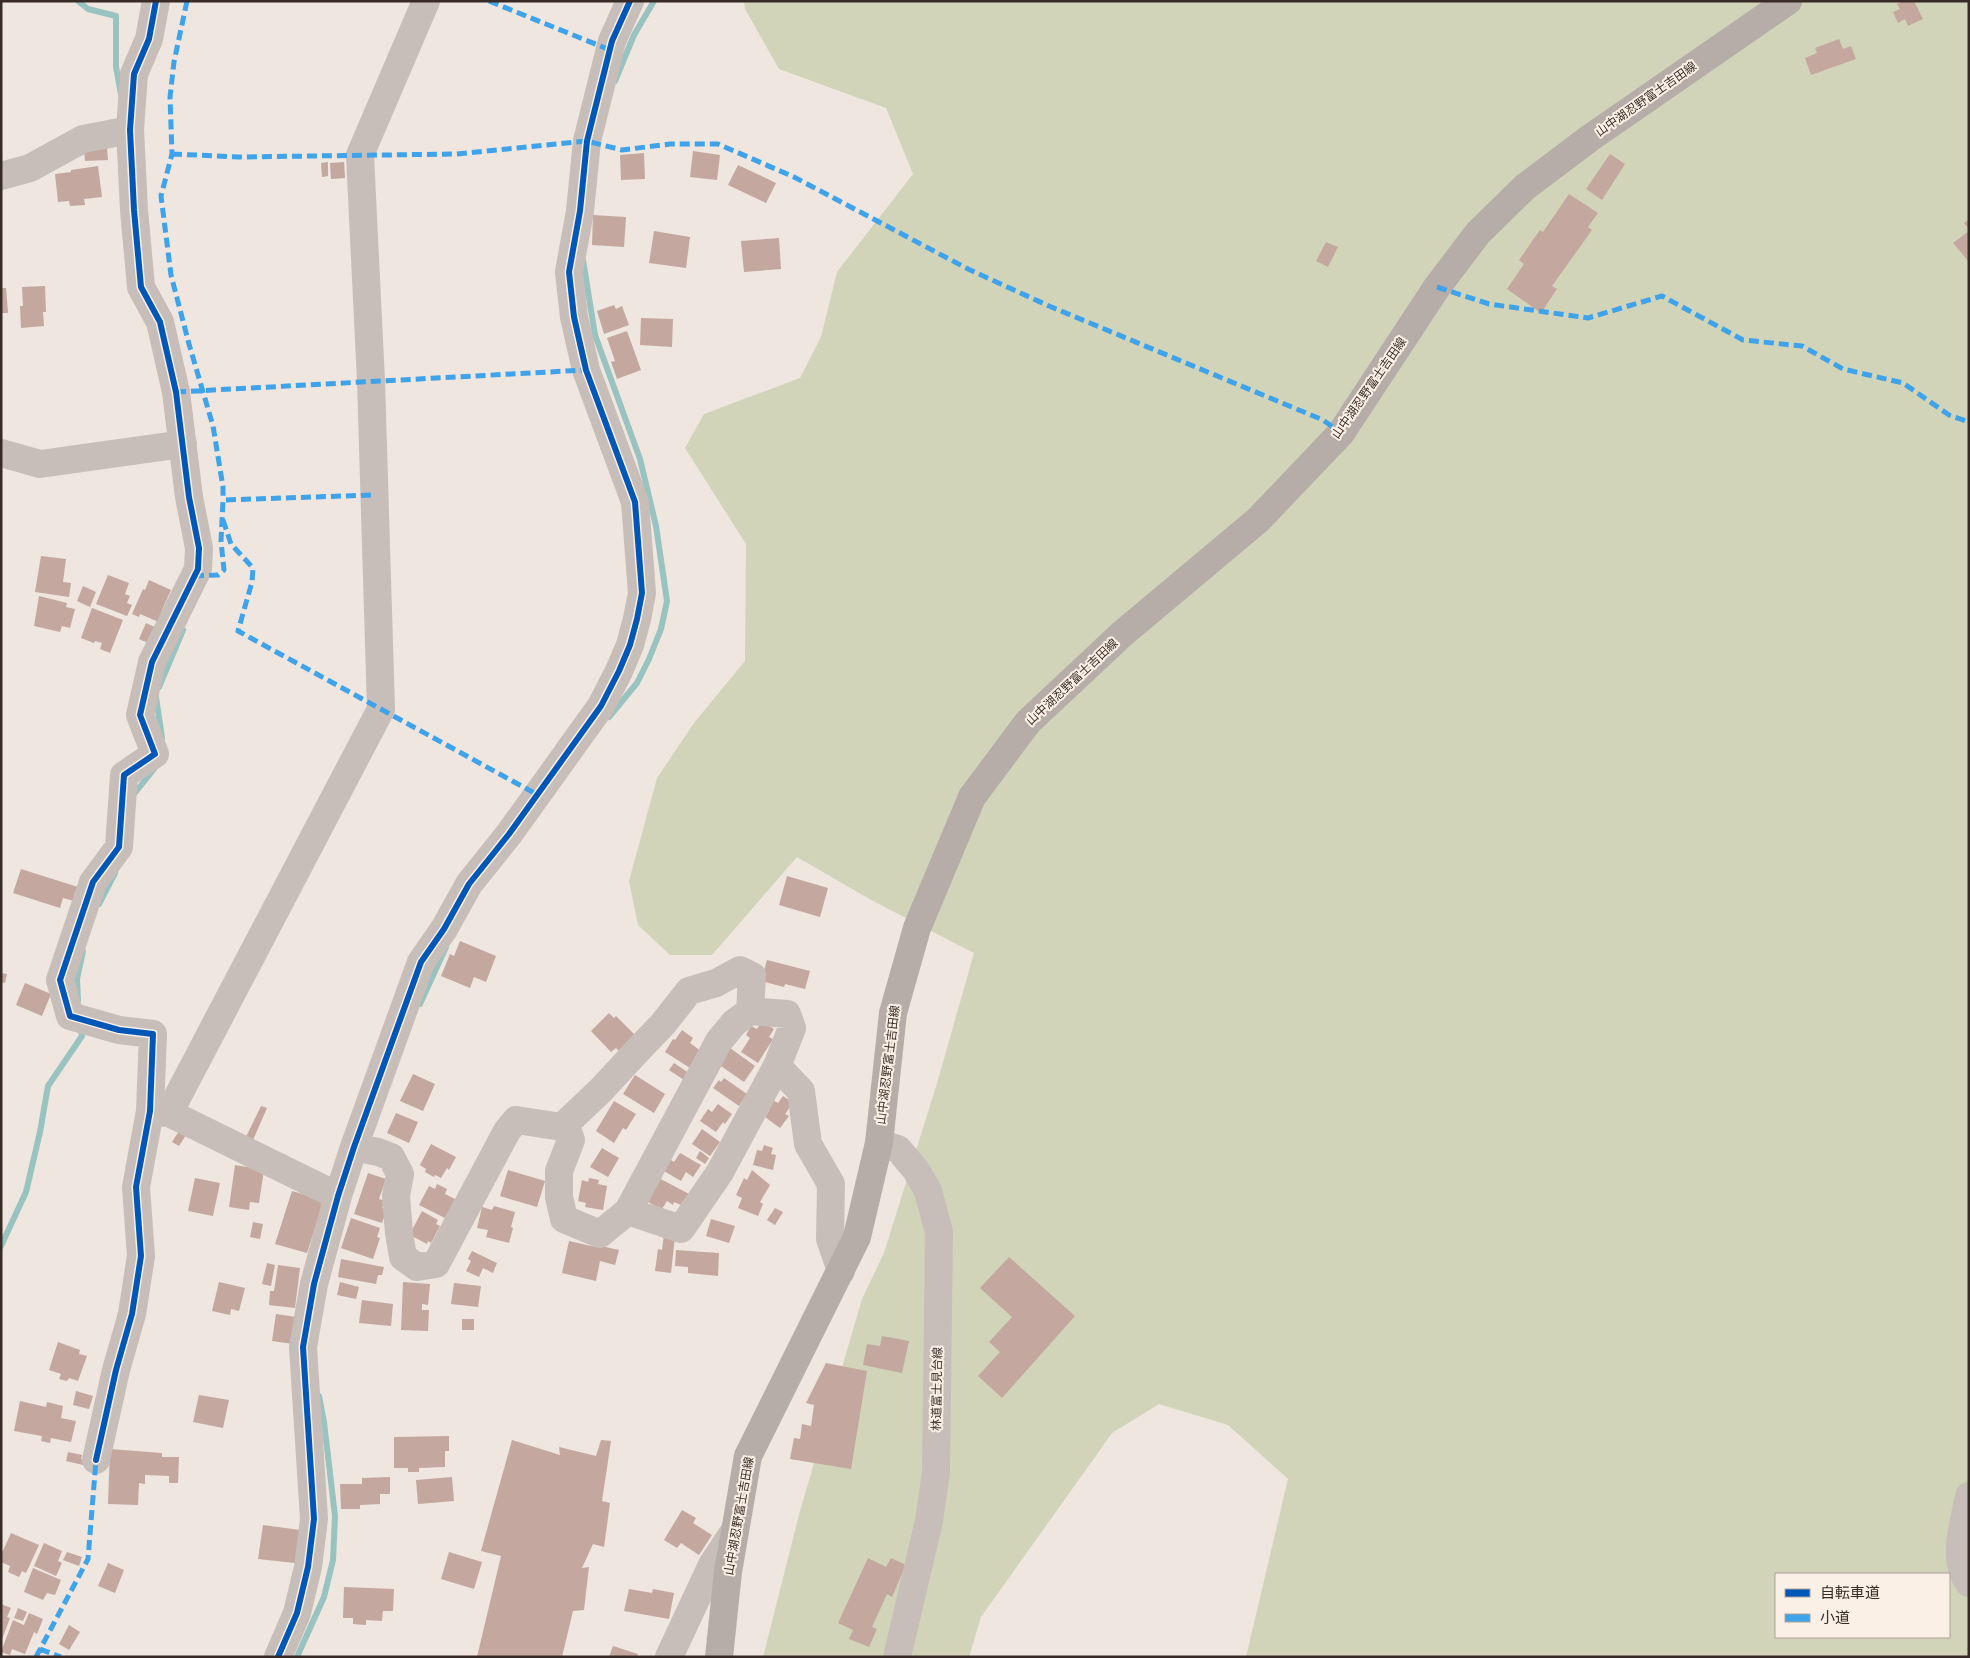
<svg xmlns="http://www.w3.org/2000/svg" width="1970" height="1658" font-family="Barlow,'Noto Sans JP',sans-serif">
	<style>
		.green { fill: #d1d4b8; fill-rule: evenodd }
		.lines { fill: none; stroke-linecap: round; stroke-linejoin: round }
		.stream { stroke: #99c3c0; stroke-width: 6 }
		.building { fill: #c4a79f }
		.minor { stroke: #c7beb9; stroke-width: 28 }
		.major { stroke: #b6ada8; stroke-width: 28 }
		.quiet { stroke: #3fa3eb; stroke-width: 5; stroke-dasharray: 10 5; stroke-linecap: butt }
		.cycleway-casing { stroke: #fbf0e6; stroke-width: 9 }
		.cycleway { stroke: #0057b8; stroke-width: 6 }
		.labels { text-anchor: middle; stroke-width: 4; stroke-linejoin: round; paint-order: stroke }
		.street-label { font-size: 12px; fill: #382b26; stroke: #fbf0e6 }
	</style>
	<rect width="100%" height="100%" fill="#eee6df"/>
	<path class="green" d="M744,1h1225v1656h-723l42,-178 -60,-54 -69,-21 -47,29 -131,184 -12,40h-206l37,-146 62,-212 22,-46 54,-173 36,-127 -101,-52 -76,-44 -85,98h-42l-32,-30 -9,-44 28,-103 37,-55 51,-62 1,-117 -61,-96 19,-34 96,-36 21,-41 16,-65 76,-98 -27,-66 -107,-39 -34,-60zM1776,1574h173v63h-173z"/>
	<g class="lines">
		<path class="stream" d="M78,1l10,8 28,7v51l5,27
			M615,81l19,-46 20,-34
			M583,260l12,75 45,124 16,67 11,75 -6,28 -12,30 -12,24 -28,34
			M159,687l24,-57
			M156,697l6,41
			M134,794l20,-25
			M99,904l16,-31
			M78,1000l-1,-21 6,-28
			M420,1004l26,-57
			M1,1246l25,-54 14,-60 8,-46 34,-50 -2,-11
			M297,1657l27,-60 9,-37 2,-44 -11,-94 -5,-26"/>
	</g>
	<path class="building" d="M1903,1h11l9,18 -15,7 -3,-7 -7,4 -5,-11 7,-3 -3,-5z
		M1839,39l4,10 8,-3 5,13 -45,16 -6,-17 12,-5 -2,-5z
		M107,148l1,12 -23,1 -1,-10z
		M693,151l27,4 -3,25 -27,-3z
		M644,153l1,26 -24,1 -1,-25z
		M1610,154l15,10 -23,36 -16,-11z
		M328,162v14l-6,1 -1,-14z
		M344,162l1,16 -14,1 -1,-16z
		M738,165l38,18 -10,20 -38,-18z
		M98,166l4,31 -18,2 1,6 -15,1 -1,-5 -11,1 -3,-28 16,-2v-2z
		M1569,194l29,19 -10,14 4,3 -40,56 5,3 -16,24 -34,-24 17,-25 -5,-4 21,-30 3,2z
		M593,215l33,2 -2,30 -32,-2z
		M1969,219v10l-5,-6z
		M654,231l36,6 -4,31 -37,-5z
		M1969,231v31l-16,-19z
		M779,238l2,31 -37,3 -3,-31z
		M1326,242l12,5 -10,20 -12,-6z
		M45,286l1,26h-3l1,14 -23,2 -1,-22h3l-1,-19z
		M1,288h5l2,25h-7z
		M614,305l2,4 6,-3 7,19 -25,9 -7,-23z
		M641,318l32,1 -1,28 -32,-2z
		M627,331l14,39 -24,9 -6,-17 4,-1 -8,-23z
		M41,556l25,3 -3,23 8,1 -2,14 -34,-5z
		M108,575l21,8 -4,11 5,2 -3,7 5,2 -5,11 -31,-12z
		M149,580l22,10 -9,20 4,2 -5,11 -21,-9 -1,3 -7,-3 11,-25 2,1z
		M83,586l13,6 -6,15 -13,-6z
		M39,596l28,7 -1,4 9,2 -5,19 -8,-2 -2,6 -26,-6z
		M92,608l31,12 -13,33 -10,-4 2,-6 -7,-2 -1,2 -13,-5z
		M146,623l13,6 -6,16 -14,-6z
		M21,869l57,18 -4,14 -11,-3 -3,10 -47,-15z
		M787,876l41,12 -8,29 -41,-12z
		M460,941l36,15 -10,26 -12,-5 -4,11 -29,-12 9,-22 4,2z
		M767,960l43,11 -5,18 -20,-5 -1,3 -23,-6z
		M1,973l6,1 -2,9 -4,-1z
		M25,983l26,11 -9,22 -26,-11z
		M609,1013l5,5 2,-2 21,21 -16,16 -5,-5 -5,4 -20,-21z
		M762,1021l12,8 -5,8 4,2 -15,24 -17,-11 9,-14 -4,-3 5,-9 6,3z
		M682,1030l11,8 -3,5 11,8 -11,17 -25,-16 8,-13 2,1z
		M730,1048l25,18 -11,16 -26,-18z
		M674,1063l15,10 -5,7 -15,-10z
		M413,1074l22,10 -12,27 -23,-10z
		M635,1075l30,19 -11,19 -31,-19z
		M724,1078l23,16 -8,12 -26,-18 6,-8 2,2z
		M783,1096l10,7 -8,11 4,2 -9,12 -15,-11 4,-6 -5,-3 7,-9 7,4z
		M614,1101l22,13 -10,16 -3,-2 -9,15 -18,-12z
		M718,1104l14,10 -7,10 -2,-2 -7,10 -16,-11 8,-12 4,3z
		M261,1106l6,2 -14,32 -7,-3z
		M396,1113l22,9 -9,21 -22,-10z
		M702,1129l18,13 -10,14 -18,-12z
		M179,1131l7,4 -7,11 -7,-4z
		M431,1144l25,13 -7,13 -2,-2 -6,10 -6,-3 -1,2 -9,-5 1,-3 -6,-4z
		M764,1145l9,3 -2,6 5,1 -3,15 -20,-5 4,-15 5,1z
		M602,1148l17,10 -11,19 -18,-10z
		M700,1151l9,7 -4,6 -9,-6z
		M680,1153l21,12 -8,12 -7,-5 -5,9 -17,-10 7,-11 3,2z
		M235,1165l29,5 -5,33 -9,-1 -1,8 -20,-3z
		M508,1170l37,11 -8,26 -37,-11z
		M752,1170l18,15 -10,17 3,2 -5,12 -20,-8 4,-10 -6,-3 8,-17 3,2z
		M368,1173l18,6 -7,20 6,2 -3,7 5,1 -5,14 -28,-9z
		M655,1176l36,19 -4,8 -4,-2 -2,4 -7,-3 -1,3 -6,-4 -5,8 -20,-10z
		M195,1178l25,5 -7,33 -25,-5z
		M589,1178l10,2 -1,4 9,2 -4,24 -18,-3 1,-4 -8,-2 4,-21 6,2z
		M437,1184l10,5 -2,5 10,5 -10,19 -26,-13 10,-19 6,3z
		M292,1191l32,9 -17,53 -32,-9z
		M494,1206l21,6 -4,15 2,1 -4,15 -23,-6 2,-7 -11,-2 5,-21 10,3z
		M775,1208l8,4 -8,13 -8,-5z
		M422,1211l16,9 -2,4 4,2 -9,17 -3,-2 -1,3 -15,-8 1,-2 -2,-2z
		M351,1218l29,10 -3,9 3,1 -7,21 -32,-11z
		M711,1219l24,7 -6,17 -23,-7z
		M253,1222l10,2 -3,15 -10,-2z
		M664,1235l11,1 -4,37 -16,-2 3,-22 4,1z
		M569,1241l31,7 1,-2 18,4 -4,15 -15,-4 -4,20 -34,-8z
		M676,1250l43,3 -1,23 -30,-3v-6l-13,-1z
		M472,1251l25,12 -4,10 -10,-5 -4,9 -13,-6 5,-10 -3,-2z
		M1009,1257l66,59 -73,82 -24,-22 22,-24 -11,-10 23,-25 -32,-29z
		M341,1259l43,8 -2,8h-4l-2,9 -38,-7z
		M267,1263l8,2 -4,21 -9,-2z
		M278,1265l22,3 -5,40 -26,-3 1,-14h4z
		M219,1282l26,6 -6,23 -8,-2 -1,6 -18,-4z
		M340,1282l19,5 -3,12 -19,-4z
		M403,1282l27,2 -2,21 -6,-1v6h7l-1,21 -27,-1z
		M454,1283l27,3 -3,21 -27,-3z
		M362,1300l31,4 -2,22 -32,-3z
		M276,1314l20,3 -3,27 -21,-3z
		M462,1319h12v11h-12z
		M882,1336l27,5 -7,32 -39,-8 4,-21 13,2z
		M58,1342l22,8 -1,4 8,2 -9,25 -9,-3 -2,3 -8,-2 2,-5 -12,-4z
		M826,1363l41,8 -16,98 -61,-10 4,-21 6,1 2,-15 9,2 3,-21 -8,-2z
		M76,1391l17,5 -4,13 -16,-4z
		M199,1395l30,5 -6,28 -30,-6z
		M20,1401l26,6 1,-5 16,4 -2,12 15,3 -5,21 -20,-4 -1,5 -9,-2 1,-5 -28,-5z
		M449,1436v15h-4v16l-26,1v4h-11v-4h-14v-31z
		M512,1440l48,15 -1,-8 37,9 5,-16 10,1 -9,60 8,2 -6,44 -11,-3 -11,24 7,-1 -5,43 -11,1 -11,46h-85l24,-101 -20,-5z
		M110,1449l52,4v4h17l-1,26h-9v-7l-24,-1v9l-6,-1 -1,22 -30,-1z
		M68,1452l14,3 -1,4 3,1 -1,5 -17,-4z
		M390,1477v17h-10v10l-20,1v4h-19l-1,-25h22v-6z
		M452,1477l2,24 -36,3 -2,-24z
		M682,1510l14,8 -3,5 19,12 -13,20 -18,-12 -4,5 -13,-8z
		M263,1525l37,5 -5,33 -37,-4z
		M11,1533l28,12 -13,28 -4,-2 -3,6 -11,-5 2,-6 -9,-4v-7z
		M44,1543l18,8 -4,10 4,2 -6,13 -22,-10z
		M67,1552l15,5 -3,9 -16,-6z
		M449,1552l33,10 -8,27 -33,-10z
		M868,1558l18,9 5,-9 15,7 -14,32 -5,-3 -15,33 5,2 -8,18 -20,-8 4,-9 -15,-7z
		M108,1563l16,7 -9,23 -17,-7z
		M33,1568l28,12 -6,15 -8,-2 -4,7 -19,-8z
		M344,1587l50,2 -1,22h-10l-1,10 -16,-1v5l-13,-1v-6h-10z
		M629,1589l23,4 1,-4 21,4 -5,26 -45,-8z
		M1,1604l10,4 -4,9 3,1 -9,24z
		M18,1608l9,4 -4,9 -9,-3z
		M29,1613l14,6 -6,15 -3,-2 -9,22 -13,-5 -2,6 -9,-3 12,-32 11,5z
		M69,1625l11,7 -11,18 -10,-6z
		M613,1646l25,8 -1,3h-28z"/>
	<g class="lines">
		<path class="minor" d="M1,176l29,-8 53,-29 47,-9
			M1,453l39,11 143,-20
			M777,1066l24,25 7,53 23,40 -1,55 11,32
			M151,1111l18,2 169,83
			M169,1113l212,-404 -10,-328 -11,-226 66,-154
			M562,1127l39,-37 37,-40 25,-26 26,-33 27,-8 24,-13 12,6 -2,35
			M879,1143l19,6 18,21 12,21 11,41 -3,240 -7,49 -32,136
			M354,1147l24,5 13,5 9,17 -4,22 3,37 4,24 14,10 19,-3 71,-133 9,-11 46,7 6,5 3,8 -12,31v26l5,22 36,15 28,-23 53,18 39,-57 57,-106 15,-38 -5,-14 -37,-3 -16,12 -15,18 -91,170
			M96,1460l20,-90 16,-56 9,-58 -5,-69 14,-76 3,-77 -34,-4 -49,-14 -10,-36 33,-98 26,-35 5,-72 31,-21 -15,-39 12,-53 46,-93 1,-21 -10,-51 -13,-105 -16,-70 -19,-35 -7,-77 -4,-80 4,-56 15,-35 7,-38
			M1969,1496c-5,28 -18,62 0,87
			M278,1657l19,-44 11,-46 6,-48 -11,-172 11,-63 24,-88 16,-49 67,-185 23,-33 25,-45 40,-50 92,-128 18,-35 11,-26 7,-26 5,-26 -7,-91 -49,-132 -12,-53 -5,-45 11,-61 7,-70 25,-100 18,-40
			M669,1657l43,-92 23,-35"/>
		<path class="major" d="M719,1657l9,-85 20,-116 109,-219 22,-94 14,-130 24,-85 55,-131 56,-75 94,-88 136,-114 83,-87 96,-146 41,-54 47,-46 65,-49 198,-137"/>
		<path class="quiet" d="M187,1l-13,61 -4,35 2,57 -11,42 10,79 18,69 24,82 10,61v13
			M489,1l121,49
			M172,154l67,3 217,-3 131,-13 35,9 48,-6h48l76,33 174,92 81,37 274,114 18,13
			M1437,287l52,17 99,14 74,-22 81,44 59,6 41,23 60,14 46,32 20,7
			M176,392l410,-22
			M223,520l8,24 22,24 -1,14 -14,49 300,164
			M194,576l24,-1 6,-5 -3,-29 2,-41 151,-5
			M40,1649l21,8
			M36,1657l52,-98 8,-99"/>
		<g class="cycleway-casing">
			<path id="cycleway" d="M96,1460l20,-90 16,-56 9,-58 -5,-69 14,-76 3,-77 -34,-4 -49,-14 -10,-36 33,-98 26,-35 5,-72 31,-21 -15,-39 12,-53 46,-93 1,-21 -10,-51 -13,-105 -16,-70 -19,-35 -7,-77 -4,-80 4,-56 15,-35 7,-38
				M278,1657l19,-44 11,-46 6,-48 -11,-172 11,-63 24,-88 16,-49 67,-185 23,-33 25,-45 40,-50 92,-128 18,-35 11,-26 7,-26 5,-26 -7,-91 -49,-132 -12,-53 -5,-45 11,-61 7,-70 25,-100 18,-40"/>
		</g>
		<use href="#cycleway" class="cycleway"/>
	</g>
	<g class="labels">
		<g class="street-label">
			<text transform="translate(1646 99) rotate(-35)" y="4">山中湖忍野富士吉田線</text>
			<text transform="translate(1369 388) rotate(-55)" y="4">山中湖忍野富士吉田線</text>
			<text transform="translate(1072 682) rotate(-43)" y="4">山中湖忍野富士吉田線</text>
			<text transform="translate(888 1065) rotate(-83)" y="4">山中湖忍野富士吉田線</text>
			<text transform="translate(937 1389) rotate(-89)" y="4">林道富士見台線</text>
			<text transform="translate(739 1516) rotate(-80)" y="4">山中湖忍野富士吉田線</text>
		</g>
	</g>
	<rect width="1970" height="1658" fill="none" stroke="#382b26" stroke-width="5"/>
	<rect x="1775" y="1573" width="175" height="65" fill="#fbf0e6" stroke="#ada199"/>
	<rect x="1785" y="1589" width="25" height="8" fill="#0057b8" stroke="#ada199"/>
	<text x="1820" y="1598" font-size="15" fill="#382b26">自転車道</text>
	<rect x="1785" y="1614" width="25" height="8" fill="#3fa3eb" stroke="#ada199"/>
	<text x="1820" y="1623" font-size="15" fill="#382b26">小道</text>
</svg>
